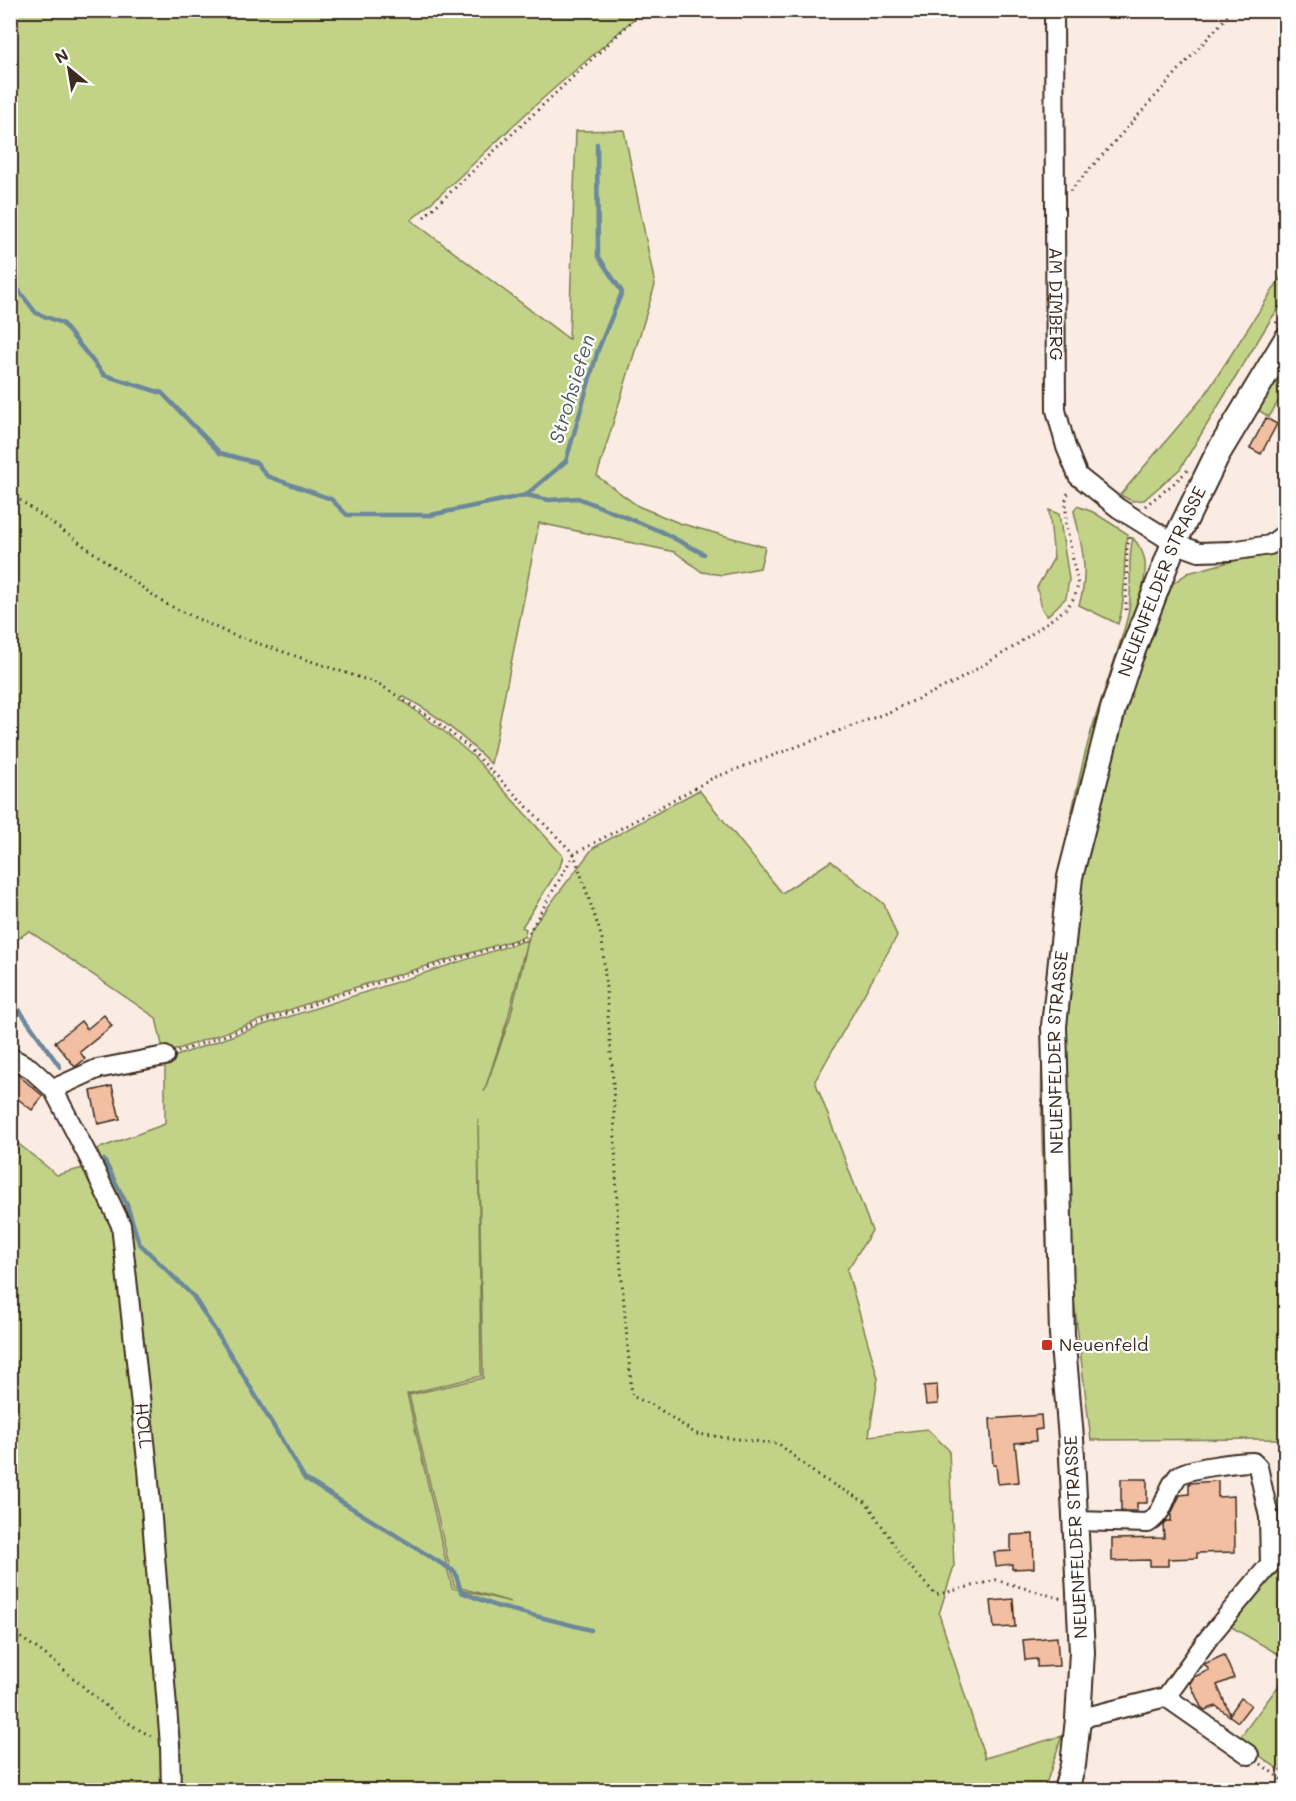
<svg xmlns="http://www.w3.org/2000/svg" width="1296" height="1801" font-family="Mali,sans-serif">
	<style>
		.green { fill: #c2d388; stroke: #7e7e53; stroke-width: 1.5; fill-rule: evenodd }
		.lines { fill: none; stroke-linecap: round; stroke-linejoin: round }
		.stream { stroke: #6c889a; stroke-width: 4.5 }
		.building { fill: #f2bfa3; stroke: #3b2a1e; stroke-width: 1.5 }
		.minor-casing { stroke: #3b2a1e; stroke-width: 22 }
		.major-casing { stroke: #3b2a1e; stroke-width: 28 }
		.path { stroke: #3b2a1e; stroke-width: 3; stroke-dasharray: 1.5 4.5; stroke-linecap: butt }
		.minor { stroke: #fff; stroke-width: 18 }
		.major { stroke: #fff; stroke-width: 24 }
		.poi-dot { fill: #c8321e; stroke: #fff; stroke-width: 2 }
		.labels { text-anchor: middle; stroke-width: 4.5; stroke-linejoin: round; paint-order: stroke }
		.street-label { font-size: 18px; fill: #3b2a1e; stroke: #fff }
		.poi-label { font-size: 18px; fill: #3b2a1e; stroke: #fff; text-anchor: start }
		.water-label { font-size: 20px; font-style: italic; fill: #54595c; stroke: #fff }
	</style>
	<rect width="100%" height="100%" fill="#fbece3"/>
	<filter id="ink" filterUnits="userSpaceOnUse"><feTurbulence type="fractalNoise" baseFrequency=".0167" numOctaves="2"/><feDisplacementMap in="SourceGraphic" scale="12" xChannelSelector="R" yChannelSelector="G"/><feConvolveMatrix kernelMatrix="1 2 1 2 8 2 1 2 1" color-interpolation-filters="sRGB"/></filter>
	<g filter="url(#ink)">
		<path class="green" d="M11,11h631c-33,32 -69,60 -103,91 -43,38 -83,81 -128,118l158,119 7,-208 48,-1 31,155 -58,191 41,30 41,17 86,24 -5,21 -38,7 -20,-3 -27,-20 -136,-29 -48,241c-26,-26 -56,-52 -89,-68l-2,3 46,34 29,25 88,98 -3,11 -38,60 4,2 -2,8 -181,54 -179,63 -8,-36 -127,-87 -18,13z
			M1285,271v29l-14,19 -91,150 -36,31 -12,1 -12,-6 85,-100z
			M1285,361v29l-16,27 -14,-9z
			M1077,506l16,6 35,22c-7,30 0,60 -10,90l-39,-19c11,-33 2,-62 -5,-94z
			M1049,510l10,4 10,65 -3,19 -19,18 -5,-7 -5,-22 17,-29z
			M1133,538c14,16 14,28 10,48l-40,116 -29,122 -24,430 -3,1c-3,-65 -7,-130 -5,-195 3,-101 18,-204 42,-302 11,-48 32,-95 44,-143 6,-25 -2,-51 5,-77z
			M1285,541v898l-194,1 -22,-180 -5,-262 13,-119 44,-164 47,-128 20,-14 86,-23z
			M699,790l83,103 49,-32 53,43 13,32 -82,145 57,150 -25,39 31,108 -9,58 58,-7 22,21 5,116 -15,48 46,144 77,-22 -18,54h-866l-50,-564 -36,-75 73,-27v-64l89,-32 273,-88 -19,78 -24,74 26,-74 21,-89 62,-81zM478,1120l5,258 -74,17 45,191 57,16 -59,-14 -45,-194 74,-18z
			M10,1137l47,38 34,-9 25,76 34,293 14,255h-153z
			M1285,1555v103l-57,-33z
			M1285,1677v97l-47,-34z"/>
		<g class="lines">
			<path class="stream" d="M10,279l26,34 26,10 42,52 58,18 58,60 37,10 10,13 64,23 16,16h84l95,-20 40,-34 32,-111 24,-58 -24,-36 -1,-112
				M526,495l23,5 29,-2 82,33 44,23
				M15,1004l45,63
				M104,1160l23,45 12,38 54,53 43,67 69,116 150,93 6,20 35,14 95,24"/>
		</g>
		<path class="building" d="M1266,418l11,6 -16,30 -11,-6z
			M104,1015l8,11 -32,26 5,7 -10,8 -20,-25 26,-21 6,8z
			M17,1074l26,22 -11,14 -14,-11 -8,10v-27z
			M112,1086l8,33 -22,5 -7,-33z
			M937,1385l1,19 -12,1 -2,-19z
			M1041,1415l1,14 -7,1 1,11 -21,2 4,39 -21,2 -2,-19h-3l-3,-46z
			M1121,1479h26v24h-10v8h-16z
			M1218,1481v16l16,-1 1,56 -38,1v5l-29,1v7h-18v-6l-38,1v-22l52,-1 -1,-13 4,-4h4v-7l9,-19 9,-1v-11z
			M1033,1534l1,34 -22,1v-5l-16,2 -2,-14 17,-1v-16z
			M1013,1599l2,28 -21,1 -3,-27z
			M1057,1637l2,29 -22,1v-8l-12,1 -2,-20z
			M1224,1655l10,23 -17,7 13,29 11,-16 10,7 -13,17 -22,-16 -11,4 -4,-3 -11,-24 4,-6 15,-7 -5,-6z"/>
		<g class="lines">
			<g class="minor-casing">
				<g id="minor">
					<path id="s1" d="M1054,10l2,400 10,37 12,29 40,32 56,35 25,9 32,-1 39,-6 16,-12"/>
					<path id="s2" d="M10,1057l20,11 23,21 36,69 32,67 27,244 22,276 1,45"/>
					<path d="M53,1089l44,-20 68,-13"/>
					<path d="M1076,1521l72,2c16,-10 16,-25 25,-40 2,-2 3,-5 5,-7 9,-8 62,-14 75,-14l5,5 11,50 1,46"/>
					<path d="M1166,1697l83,58"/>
					<path d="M1078,1719l88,-22 44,-61 76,-91"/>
				</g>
			</g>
			<g class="major-casing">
				<g id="major">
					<path id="s3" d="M1066,1790l7,-25 5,-46 4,-67 -11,-214 -9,-104 -8,-308 16,-149 43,-168 15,-46 46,-120 44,-90 68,-113"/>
				</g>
			</g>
			<path class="path" d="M1070,191l163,-181
				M424,217l220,-207
				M1276,323l10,-13
				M10,493l154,110 66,31 149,50 58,38 30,24 107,108 28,84 11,142 5,155 14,161 24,11 40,27 83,10 39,32 49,27 38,58 31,34 60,-15 66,19
				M1145,506l27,-21 16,-15
				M1126,610l1,-64 5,-12
				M178,1052l167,-59 181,-55 48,-84 139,-76 176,-66 66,-30 57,-34 55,-40 8,-12 3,-11 -12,-61v-27l4,-7
				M10,1632c53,27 89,79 143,105
				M1261,1764l25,19"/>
			<use href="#minor" class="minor"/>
			<use href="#major" class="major"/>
		</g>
	</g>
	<rect class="poi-dot" x="1041" y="1339" width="12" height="12" rx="3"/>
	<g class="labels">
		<g class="street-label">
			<text dy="6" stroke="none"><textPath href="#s1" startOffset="294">AM DIMBERG</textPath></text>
			<text dy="6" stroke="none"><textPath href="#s3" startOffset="1226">NEUENFELDER STRASSE</textPath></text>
			<text dy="6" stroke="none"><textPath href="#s3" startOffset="740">NEUENFELDER STRASSE</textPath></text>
			<text dy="6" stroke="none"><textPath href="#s2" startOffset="408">HOLL</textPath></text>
			<text transform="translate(1076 1537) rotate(-93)" y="6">NEUENFELDER STRASSE</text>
		</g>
		<g class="poi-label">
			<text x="1059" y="1351">Neuenfeld</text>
		</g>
		<g class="water-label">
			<text transform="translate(572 389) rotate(-73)" y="7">Strohsiefen</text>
		</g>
	</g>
	<rect width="1296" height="1801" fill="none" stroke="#fff" stroke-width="36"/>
	<rect x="18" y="18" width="1260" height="1765" fill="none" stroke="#3b2a1e" stroke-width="2" filter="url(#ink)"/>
	<g transform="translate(69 69) rotate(330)" stroke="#ffffff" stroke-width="4.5" paint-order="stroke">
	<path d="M0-4.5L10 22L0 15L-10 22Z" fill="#3b2a1e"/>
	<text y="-9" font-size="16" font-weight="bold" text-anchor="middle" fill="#3b2a1e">N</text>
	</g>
</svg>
